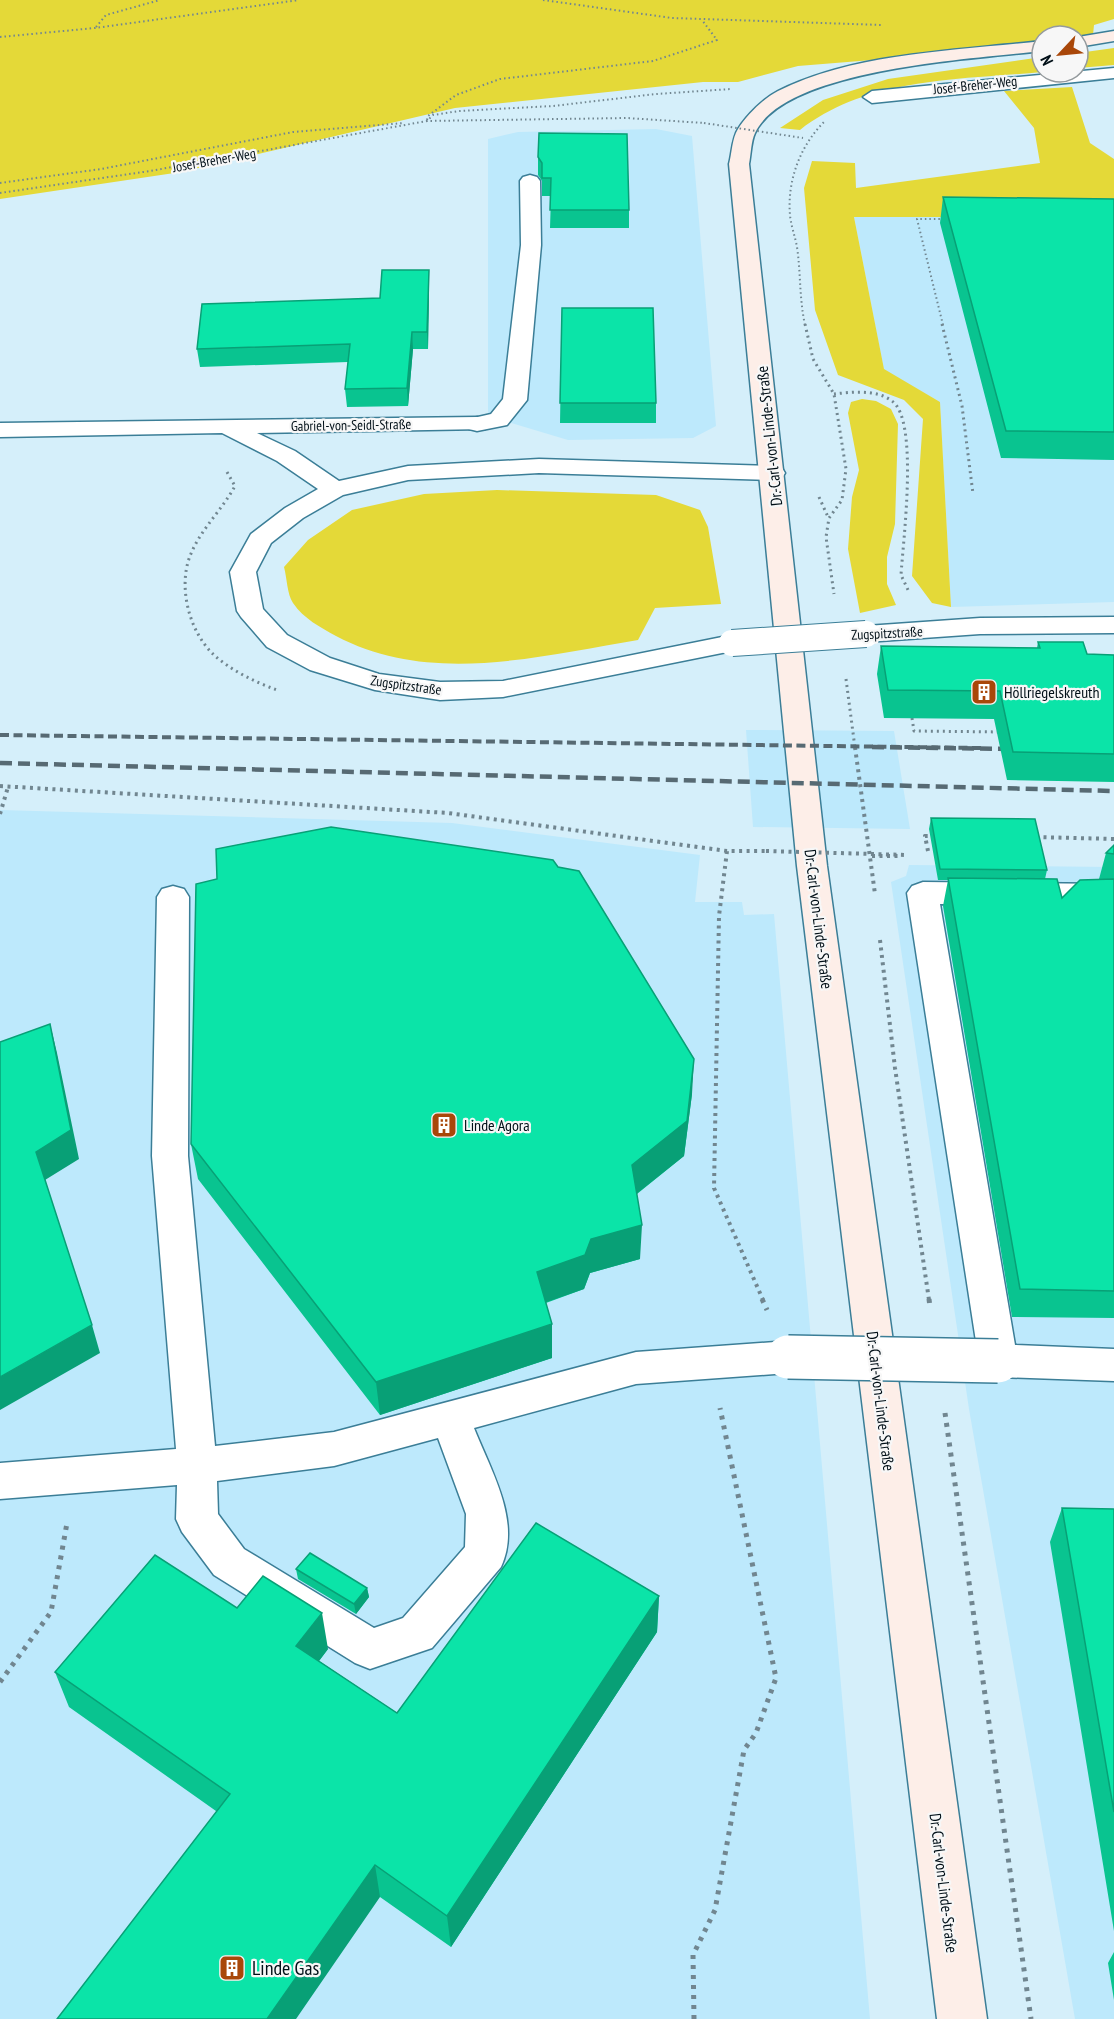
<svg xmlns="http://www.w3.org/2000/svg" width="1114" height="2019" font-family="'PT Sans Narrow',sans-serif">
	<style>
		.built { fill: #bde9fc }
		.green { fill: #e4d938 }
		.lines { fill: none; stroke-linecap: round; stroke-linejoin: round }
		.lane-casing { stroke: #3b7e97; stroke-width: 3 }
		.street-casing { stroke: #3b7e97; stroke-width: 3 }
		.secondary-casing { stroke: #3b7e97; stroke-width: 3 }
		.path-far3 { stroke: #718690; stroke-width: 2; stroke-dasharray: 1.5 3; stroke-linecap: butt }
		.path-far2 { stroke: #718690; stroke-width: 3; stroke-dasharray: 2 4; stroke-linecap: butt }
		.path-far1 { stroke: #718690; stroke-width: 4; stroke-dasharray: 3 4.5; stroke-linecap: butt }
		.path { stroke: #718690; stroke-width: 5; stroke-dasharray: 4 6; stroke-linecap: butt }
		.lane { fill: #fff; fill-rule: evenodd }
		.street { fill: #fff; fill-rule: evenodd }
		.secondary { fill: #fdeee8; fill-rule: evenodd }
		.rail-far1 { stroke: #576a73; stroke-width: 4; stroke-dasharray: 9 4.5; stroke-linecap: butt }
		.rail { stroke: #576a73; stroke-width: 4.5; stroke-dasharray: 12 6; stroke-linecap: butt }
		.lane-bridge-casing { stroke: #3b7e97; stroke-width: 46; stroke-linecap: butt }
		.street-bridge-casing { stroke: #3b7e97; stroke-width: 28; stroke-linecap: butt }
		.path-bridge-far1 { stroke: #718690; stroke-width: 2; stroke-dasharray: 1.5 3; stroke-linecap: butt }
		.path-bridge { stroke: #718690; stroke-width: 4; stroke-dasharray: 3 4.5; stroke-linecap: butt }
		.lane-bridge { stroke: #fff; stroke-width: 43 }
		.street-bridge { stroke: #fff; stroke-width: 26 }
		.wall { fill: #09c490 }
		.shaded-wall { fill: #08a076 }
		.building { fill: #0be4a8; stroke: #08a076; stroke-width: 1.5 }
		.labels { text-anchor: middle; stroke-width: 4.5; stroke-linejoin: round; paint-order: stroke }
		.far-street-label { font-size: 14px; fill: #000f17; stroke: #f7f7f7 }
		.street-label { font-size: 16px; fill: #000f17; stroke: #f7f7f7 }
		.poi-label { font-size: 16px; fill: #000f17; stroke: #f7f7f7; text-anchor: start }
		.near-poi-label { font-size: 20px; fill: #000f17; stroke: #f7f7f7; text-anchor: start }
	</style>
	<rect width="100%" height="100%" fill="#d5effa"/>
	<path class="built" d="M656,129l36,7 24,290 -23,12 -125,2 -80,-24v-277l30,-7z
		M854,217h260v385l-163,5 -11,-205 -56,-32z
		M746,730l148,1 16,98 -157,-2z
		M0,810l452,13 248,32 -5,47h47l2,13 30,-1 96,1105h-870z
		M909,865l205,2v1152h-39l-106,-610 -78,-527 15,-6z"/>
	<path class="green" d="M0,0h1114v19l-20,6 -1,10 -51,1v6l-83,11 -161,13 -60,16h-35l-248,26 -274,64 -181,27z
		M1114,48v17l-36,3v-15z
		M1042,57v15c-83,8 -174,5 -242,58l-20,-2 43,-28 65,-21z
		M1072,87l18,56 24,16v58h-260l30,152 56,33 11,205 -19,-4 -20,-27 11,-157 -19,-19 -66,-25 -23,-65 -11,-122 8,-27 43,2 1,25 184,-25 -6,-35 -30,-37z
		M862,399l14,2 15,8 7,15 -3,100 -8,33v27l9,21 -36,8 -12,-64 4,-52 7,-27 -11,-57 3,-11z
		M497,490l159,5 44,15 8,17 13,77 -66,4 -17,32c-98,16 -208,46 -302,-4 -16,-9 -32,-17 -43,-33 -6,-9 -6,-25 -9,-36l24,-27 44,-30 72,-16z"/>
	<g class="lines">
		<g class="lane-casing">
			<path id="lane" d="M530,175l7,2 3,4 1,64 -14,155 -20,25 -30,6 -8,-2 -4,-5 4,-5 22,-5 12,-15 18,-154 -1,-64 3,-4z
				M923,882l191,2v22l-174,-2 75,441 99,4v32l-116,-4 -14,-5 -5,-11 -72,-468 5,-7z
				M173,886l11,3 5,8 -1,259 27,290 119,-14 302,-80 152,-11 14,5 5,11 -5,11 -14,5 -152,11 -162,44c17,43 48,94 27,139l-69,81 -62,21 -15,-6 -141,-88 -32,-43 -6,-13 1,-34 -177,14v-36l176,-14 -24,-293 5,-259 5,-8zM438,1438l28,76 -1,33 -62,71 -29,10 -130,-79 -26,-35 -1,-33 117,-15z"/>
		</g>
		<g class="street-casing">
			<path id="street" d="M1114,68v10l-242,25 -9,-6 9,-6z
				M477,417l8,2 4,5 -4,5 -228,4 38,18 44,30 69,-15 131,-7 234,7 9,2 3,5 -3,5 -9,2 -234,-7 -131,7 -65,15 -40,23 -32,25 -15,29 7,37 24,26 43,23 49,16 61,8 63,-1 229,-46 10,2 4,6 -4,6 -239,48 -63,3 -65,-10 -65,-20 -43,-23 -26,-30 -4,-6 -7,-39 21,-38 34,-26 33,-19 -41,-28 -55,-28 -222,4v-14z
				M1114,617v16l-134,1 -114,8 -10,-2 -4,-6 4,-6 10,-2 114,-8z"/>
		</g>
		<g class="secondary-casing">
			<path id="secondary" d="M1114,31v10l-36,6v-10z
				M1042,41v10c-65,8 -257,17 -287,82 -4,8 -4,21 -6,31l78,702 160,1153h-50l-140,-1153 -68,-702c3,-11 3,-26 9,-35 9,-14 26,-31 40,-38 79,-39 178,-40 264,-50z"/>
		</g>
		<path class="path-far3" d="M543,0l129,18 210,7
			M96,27l10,-12 54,-15
			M0,37l95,-9 204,-28
			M427,120l1,-4 28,-21 44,-16 153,-18 64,-21 -15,-20
			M426,121l201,-3 77,5
			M0,183l101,-14 192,-37 111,-9
			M0,193l150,-22 277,-50 6,-6 26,-4 94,-5 103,-12 75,-5
			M805,325c-6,-28 -4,-51 -8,-78 -2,-11 -6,-21 -7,-32 -3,-34 10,-69 34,-93
			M943,325l-26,-106h27"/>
		<path class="path-far2" d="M805,324l8,35 21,35 12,75 -4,31 -13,18 -3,19 8,57
			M942,324l20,82 11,88
			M834,394c18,-2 42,-5 58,7 27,19 11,140 9,174l8,17
			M227,472l8,14c-13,24 -35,44 -45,70 -12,31 -1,75 23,98 17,16 42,28 64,36
			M819,497l9,20
			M846,679l9,69
			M912,718l2,13 88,1"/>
		<path class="path-far1" d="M855,747l20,147
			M0,786l448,27 279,38h38
			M0,814l8,-27
			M1036,837l78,2
			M727,851l-8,65 -5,272 49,112
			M928,851l-3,-15h10
			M872,856h29
			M880,940l15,128 34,232"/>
		<path class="path" d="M762,1299l5,11
			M929,1299l1,8
			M945,1413l86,606
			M0,1682l51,-70 16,-89
			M694,2019l-1,-64 22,-45 29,-160 12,-17 20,-55 -56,-270"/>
		<use href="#lane" class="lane"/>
		<use href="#street" class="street"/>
		<use href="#secondary" class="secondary"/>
		<path class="rail-far1" d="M0,735l981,13"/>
		<path class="rail" d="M872,747l145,2
			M0,763l1114,28"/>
		<g class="lane-bridge-casing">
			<path id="lane-bridge" d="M788,1357l210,4"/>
		</g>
		<g class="street-bridge-casing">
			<path id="street-bridge" d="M732,643l134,-9"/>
		</g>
		<path class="path-bridge-far1" d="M704,123l99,15"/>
		<path class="path-bridge" d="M766,851l142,4"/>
		<use href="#lane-bridge" class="lane-bridge"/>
		<use href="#street-bridge" class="street-bridge"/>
	</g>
	<path class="wall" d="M538,157l91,53v18h-79l1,-32h-9v-15l-4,-6z
		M943,197l171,2v261l-113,-2 -61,-235z
		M429,270v17l-1,62h-15l-5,57 -61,1 -2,-18 3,-27 -148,5 -3,-18 183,-51z
		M562,308l94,95v20h-96z
		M1038,642l49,12 27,1v127l-107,-2 -13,-61 -110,-1 -7,-44 4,-28 156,2z
		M931,818l116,52 -2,9 17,19 37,-19 7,-26 8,-8v473l-102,-1 -69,-411 5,-26h-10l-9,-51z
		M692,1094l-8,62 -47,38 3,65 -50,14 -6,16 -38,14 6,21v34l-172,57 -182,-236 -7,-35z
		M1062,1508l52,1v422l-64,-389z
		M296,1569l71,19 2,9 -13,17 -58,-35z
		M659,1596l-2,36 -206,315 -71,-50 -164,-86 -147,-104 -14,-35 273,-23 -9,12 78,52z
		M1114,1952v48l-6,-37z"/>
	<path class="shaded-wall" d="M429,270v17l-1,62 -1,-17z
		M412,332l1,17 -5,57 -1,-18z
		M50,1024l7,29 22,106 -34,21 -9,-28z
		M694,1059l-2,35 -8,62 -54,43 2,-34z
		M642,1225l-2,34 -50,14 -6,16 -46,16 -1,-33 54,-33z
		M552,1324v34l-172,57 -4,-33z
		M92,1325l8,28 -100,57v-33z
		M367,1588l2,9 -13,17 -2,-10z
		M659,1596l-2,36 -206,315 -4,-31z
		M322,1613l6,36 -25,33 -7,-36z
		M375,1865l5,32 -84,122h-29z"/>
	<path class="building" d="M539,133l88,1 2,76h-79l1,-32h-9v-15l-4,-6z
		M943,197l171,2v233l-108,-1z
		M382,270h47l-2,62h-15l-5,56 -62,1 5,-45 -153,5 5,-45 178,-6z
		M562,308h91l3,95h-96z
		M1038,642h45l4,12 27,1v99l-101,-2 -13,-61 -112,-1 -7,-44 159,2z
		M931,818l104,1 12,51 -107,-1z
		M331,827l222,33 5,7 21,4 115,188 -7,62 -55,44 10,60 -51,14 -6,16 -48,17 15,52 -176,58 -185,-238 5,-260 21,-5 -1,-30z
		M1114,845v9l-8,-1z
		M948,878l109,1 5,19 18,-18 34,-1v412l-94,-2z
		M50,1024l21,106 -35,22 56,173 -92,52v-335z
		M1062,1508l52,1v303z
		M536,1523l123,73 -212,320 -72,-51 -108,154h-210l173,-225 -175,-122 100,-117 82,53 26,-32 59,37 -26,33 101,67z
		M310,1553l57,35 -13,16 -58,-35z"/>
	<defs>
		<g id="building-square" transform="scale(1.35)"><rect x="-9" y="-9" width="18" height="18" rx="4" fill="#a94709" stroke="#f7f7f7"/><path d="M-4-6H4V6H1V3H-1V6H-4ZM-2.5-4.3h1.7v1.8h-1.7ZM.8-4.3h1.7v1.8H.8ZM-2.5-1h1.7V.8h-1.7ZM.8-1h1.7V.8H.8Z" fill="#fff"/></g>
	</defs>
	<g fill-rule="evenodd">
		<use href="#building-square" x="984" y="692"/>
		<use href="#building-square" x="444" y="1125"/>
		<use href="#building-square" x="232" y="1968"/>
	</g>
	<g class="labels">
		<g class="far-street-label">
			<text transform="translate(975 85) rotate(-6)" y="5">Josef-Breher-Weg</text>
			<text transform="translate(214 160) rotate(-10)" y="5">Josef-Breher-Weg</text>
			<text transform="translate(351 425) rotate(-1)" y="5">Gabriel-von-Seidl-Straße</text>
			<text transform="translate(887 633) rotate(-3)" y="5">Zugspitzstraße</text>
			<text transform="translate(406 685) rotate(8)" y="5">Zugspitzstraße</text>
		</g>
		<g class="street-label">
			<text transform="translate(769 436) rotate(-96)" y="6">Dr.-Carl-von-Linde-Straße</text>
			<text transform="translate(819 919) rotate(83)" y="6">Dr.-Carl-von-Linde-Straße</text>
			<text transform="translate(881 1401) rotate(83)" y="6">Dr.-Carl-von-Linde-Straße</text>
			<text transform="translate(944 1883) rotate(83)" y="6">Dr.-Carl-von-Linde-Straße</text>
		</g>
		<g class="poi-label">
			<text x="1004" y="698">Höllriegelskreuth</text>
			<text x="464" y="1131">Linde Agora</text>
		</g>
		<g class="near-poi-label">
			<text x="252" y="1975">Linde Gas</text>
		</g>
	</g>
	<g transform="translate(1060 54) rotate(244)"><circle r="28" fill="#f7f7f7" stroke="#949a9d" stroke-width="1.5"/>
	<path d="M0-4.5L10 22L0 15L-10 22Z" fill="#a94709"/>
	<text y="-9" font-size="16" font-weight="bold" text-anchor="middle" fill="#000f17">N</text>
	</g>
</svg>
